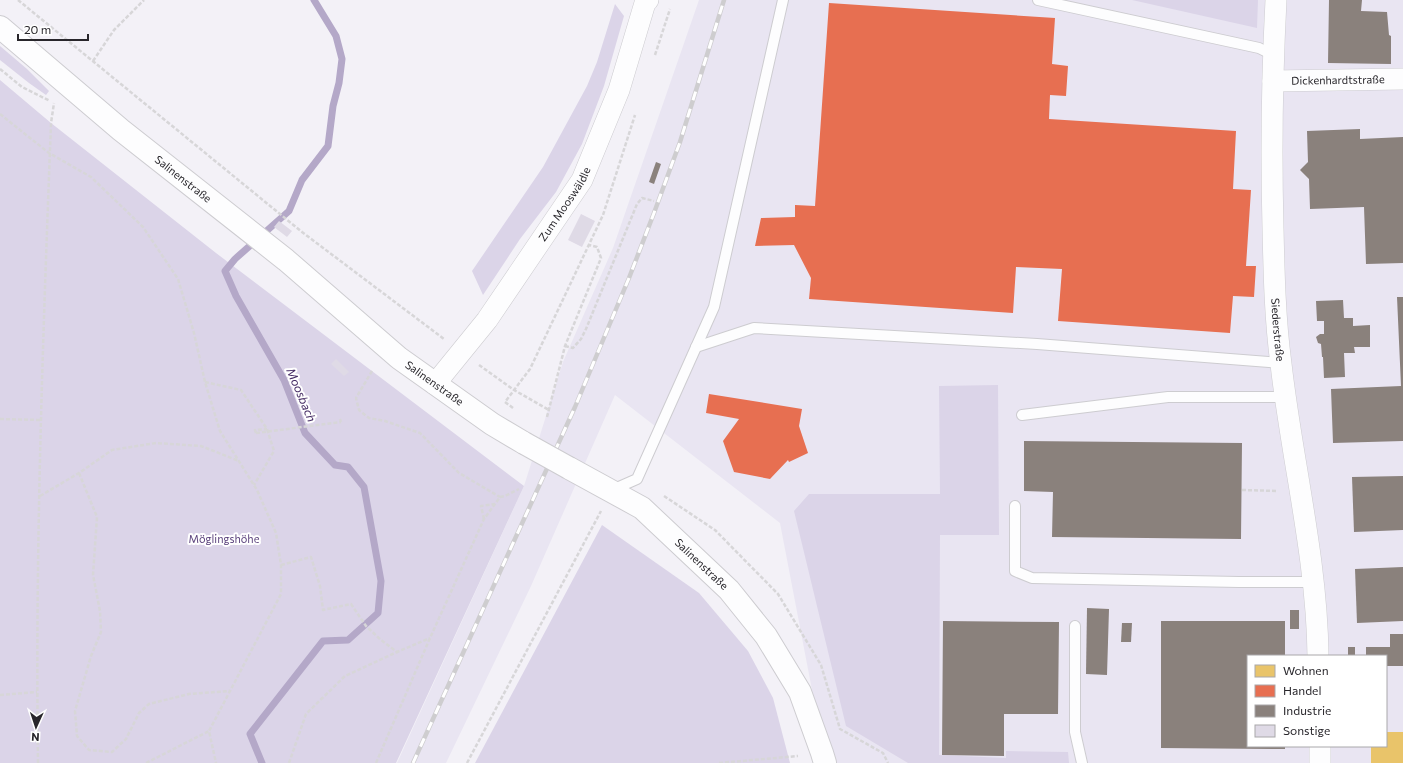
<svg xmlns="http://www.w3.org/2000/svg" width="1403" height="763" font-family="Commissioner,sans-serif">
<rect width="100%" height="100%" fill="#f3f1f7"/>
<path fill="#e9e5f2" fill-rule="evenodd" d="M 699,0 L 1403,0 L 1403,763 L 826,763 L 780,523 L 615,395 L 531,586 L 446,763 L 397,763 L 524,486 L 563,362 L 613,248 ZM 1248,656 L 1386,656 L 1386,746 L 1248,746 Z"/>
<g fill="#dbd4e8">
<path d="M 1132,0 L 1258,0 L 1257,28 Z"/>
<path d="M 615,4 L 624,16 L 604,86 L 582,144 L 556,192 L 520,239 L 483,295 L 472,271 L 543,167 L 587,86 L 597,62 Z"/>
<path d="M 0,46 L 27,69 L 49,91 L 46,95 L 29,83 L 0,60 Z"/>
<path d="M 0,80 L 51,123 L 216,253 L 524,486 L 396,763 L 0,763 Z"/>
<path d="M 998,385 L 999,535 L 940,535 L 939,755 L 1006,758 L 1006,751 L 1068,752 L 1069,763 L 908,763 L 846,726 L 794,511 L 809,494 L 940,494 L 939,386 Z"/>
<path d="M 602,525 L 699,593 L 748,651 L 773,698 L 790,763 L 475,763 Z"/>
</g>
<path fill="#e9c46a" d="M 1387,732 L 1403,732 L 1403,763 L 1371,763 L 1371,746 L 1386,746 Z"/>
<g fill="#e76f51">
<path d="M 829,3 L 1055,18 L 1052,64 L 1068,66 L 1066,96 L 1050,95 L 1049,119 L 1236,131 L 1233,189 L 1251,190 L 1246,266 L 1256,266 L 1254,297 L 1233,296 L 1230,333 L 1058,321 L 1062,269 L 1016,267 L 1013,313 L 809,299 L 811,278 L 794,245 L 755,246 L 761,218 L 795,217 L 795,205 L 815,206 Z"/>
<path d="M 709,394 L 802,409 L 799,426 L 808,453 L 789,462 L 788,460 L 770,479 L 734,472 L 723,441 L 739,419 L 706,413 Z"/>
</g>
<g fill="#8a817c">
<path d="M 1329,0 L 1362,0 L 1361,11 L 1387,12 L 1389,35 L 1391,36 L 1391,64 L 1328,63 Z"/>
<path d="M 1360,129 L 1360,139 L 1403,137 L 1403,263 L 1366,264 L 1364,207 L 1310,209 L 1309,179 L 1300,170 L 1308,162 L 1307,131 Z"/>
<path d="M 656,162 L 661,164 L 654,184 L 649,182 Z"/>
<path d="M 1397,297 L 1403,297 L 1403,441 L 1333,443 L 1331,389 L 1401,386 Z"/>
<path d="M 1343,300 L 1344,318 L 1353,318 L 1353,326 L 1370,325 L 1370,347 L 1354,347 L 1355,353 L 1344,353 L 1345,377 L 1324,378 L 1323,357 L 1322,357 L 1321,344 L 1318,343 L 1316,337 L 1320,334 L 1324,334 L 1324,321 L 1317,321 L 1316,301 Z"/>
<path d="M 1024,441 L 1242,443 L 1241,539 L 1052,537 L 1053,492 L 1024,491 Z"/>
<path d="M 1403,476 L 1403,530 L 1354,532 L 1352,477 Z"/>
<path d="M 1403,567 L 1403,621 L 1357,623 L 1355,569 Z"/>
<path d="M 1087,608 L 1109,609 L 1107,675 L 1086,674 Z"/>
<rect x="1290" y="610" width="9" height="19"/>
<path d="M 943,621 L 1059,622 L 1058,714 L 1004,714 L 1004,756 L 942,755 Z"/>
<path d="M 1161,621 L 1285,621 L 1285,656 L 1248,656 L 1248,746 L 1285,746 L 1285,749 L 1161,748 Z"/>
<path d="M 1122,623 L 1132,623 L 1131,642 L 1121,642 Z"/>
<path d="M 1390,634 L 1403,634 L 1403,666 L 1386,666 L 1386,656 L 1366,656 L 1366,647 L 1390,647 Z"/>
<rect x="1348" y="647" width="7" height="9"/>
</g>
<g fill="none" stroke-linecap="round" stroke-linejoin="round">
<path stroke="#b4a8c8" stroke-width="7" d="M 262,763 L 250,734 L 323,641 L 348,640 L 378,613 L 381,581 L 364,487 L 348,467 L 335,465 L 305,433 L 284,380 L 236,296 L 225,271 L 235,259 L 289,211 L 302,180 L 328,146 L 333,106 L 339,83 L 342,59 L 336,36 L 314,0"/>
</g>
<g fill="#dfdae6">
<path d="M 581,214 L 595,221 L 582,247 L 568,240 Z"/>
<path d="M 279,221 L 292,231 L 287,237 L 274,227 Z"/>
<path d="M 336,359 L 349,372 L 344,376 L 331,364 Z"/>
</g>
<g fill="none" stroke-linecap="round" stroke-linejoin="round">
<defs>
<g id="lane">
<path d="M 1038,0 L 1259,48 L 1273,55"/>
<path d="M 696,347 L 754,328 L 1037,344 L 1281,363"/>
<path d="M 1022,415 L 1168,397 L 1285,397"/>
<path d="M 612,490 L 637,479 L 714,307 L 783,0"/>
<path d="M 1015,506 L 1015,571 L 1032,578 L 1239,582 L 1313,582"/>
<path d="M 1075,626 L 1075,732 L 1082,763"/>
</g>
<g id="street">
<path id="s1" d="M 1276,0 C 1272,76 1271,152 1273,228 C 1274,274 1275,319 1281,364 C 1292,461 1317,558 1318,656"/>
<path id="s2" d="M 1273,81 L 1403,79"/>
<path id="s3" d="M 435,384 L 487,320 L 582,180 L 619,90 L 645,3 L 648,0"/>
<path d="M 1320,746 L 1320,763"/>
</g>
<g id="secondary">
<path id="s4" d="M 0,27 L 121,130 L 286,260 L 399,358 L 492,424 L 524,443"/>
<path id="s5" d="M 569,468 L 642,508 L 729,590 L 766,636 L 800,692 L 822,753 L 825,763"/>
</g>
</defs>
<use href="#lane" stroke="#cdccd0" stroke-width="12"/>
<use href="#street" stroke="#cdccd0" stroke-width="22"/>
<use href="#secondary" stroke="#cdccd0" stroke-width="24"/>
<g stroke="#d7d6d8" stroke-width="2.5" stroke-dasharray="4 2" stroke-linecap="butt">
<path d="M 18,0 L 302,232 L 444,339"/>
<path d="M 655,55 L 670,9"/>
<path d="M 93,61 L 114,30 L 144,0"/>
<path d="M 0,69 L 22,87 L 50,101"/>
<path d="M 0,114 L 49,153 L 91,177 L 143,227 L 178,279 L 194,333 L 205,382 L 220,431 L 257,490 L 276,533 L 281,565 L 281,594 L 209,731 L 216,763"/>
<path d="M 565,346 L 573,348 L 581,339 L 586,329 L 637,204 L 642,198 L 654,201"/>
<path d="M 479,365 L 514,390 L 549,410"/>
<path d="M 372,371 L 356,398 L 359,410 L 369,418 L 385,421 L 420,433 L 459,473 L 500,497"/>
<path d="M 205,382 L 241,390 L 267,429 L 274,451 L 254,485"/>
<path d="M 513,408 L 505,402 L 530,369 L 603,215 L 635,115"/>
<path d="M 547,417 L 565,346 L 601,258 L 597,247 L 589,245"/>
<path d="M 0,419 L 41,420"/>
<path d="M 340,419 L 341,422"/>
<path d="M 256,433 L 255,430 L 267,429"/>
<path d="M 79,473 L 97,517 L 93,575 L 100,611 L 101,632 L 91,656 L 75,711 L 77,736 L 89,750 L 112,752 L 126,739 L 139,713 L 149,704 L 189,694 L 230,691"/>
<path d="M 1242,490 L 1278,491"/>
<path d="M 40,496 L 79,473 L 112,450 L 156,443 L 201,446 L 239,461"/>
<path d="M 664,496 L 715,530 L 778,594 L 821,665 L 840,729 L 883,753 L 888,763"/>
<path d="M 484,519 L 481,506 L 495,504"/>
<path d="M 281,565 L 311,557 L 320,586 L 323,610 L 351,604 L 366,626 L 381,640 L 397,652 L 430,638"/>
<path d="M 0,695 L 37,692"/>
<path d="M 38,763 C 35,550 43,336 51,123 L 54,103"/>
<path d="M 146,763 L 209,731"/>
<path d="M 289,763 L 306,714 L 345,676 L 397,652"/>
<path d="M 376,763 L 430,638 L 484,519 L 500,497 L 505,496 L 519,489"/>
<path d="M 467,763 L 601,511"/>
<path d="M 719,763 L 798,756"/>
</g>
<use href="#lane" stroke="#fdfdfe" stroke-width="10"/>
<use href="#street" stroke="#fdfdfe" stroke-width="21"/>
<use href="#secondary" stroke="#fdfdfe" stroke-width="22"/>
<defs>
<path id="rail" d="M 413,763 L 575,407 L 629,278 L 654,213 L 680,142 L 724,0"/>
</defs>
<use href="#rail" stroke="#cecdcf" stroke-width="4.5"/>
<use href="#rail" stroke="#fff" stroke-width="3" stroke-dasharray="9" stroke-linecap="butt"/>
<defs>
<path id="secondary-bridge" d="M 524,443 L 569,468"/>
</defs>
<use href="#secondary-bridge" stroke="#cdccd0" stroke-width="24" stroke-linecap="butt"/>
<path stroke="#d7d6d8" stroke-width="2.5" stroke-dasharray="4 2" stroke-linecap="butt" d="M 256,433 L 341,422"/>
<use href="#secondary-bridge" stroke="#fdfdfe" stroke-width="22"/>
</g>
<g text-anchor="middle" stroke-width="4" stroke-linejoin="round" paint-order="stroke">
<g font-size="11" fill="#28262b" stroke="#fff">
<text dy="4" stroke="none"><textPath href="#s2" startOffset="65">Dickenhardtstraße</textPath></text>
<text dy="4" stroke="none"><textPath href="#s4" startOffset="238">Salinenstraße</textPath></text>
<text dy="4" stroke="none"><textPath href="#s3" startOffset="222">Zum Mooswäldle</textPath></text>
<text dy="4" stroke="none"><textPath href="#s1" startOffset="330">Siederstraße</textPath></text>
<text dy="4" stroke="none"><textPath href="#s4" startOffset="562">Salinenstraße</textPath></text>
<text dy="4" stroke="none"><textPath href="#s5" startOffset="165">Salinenstraße</textPath></text>
</g>
<g font-size="11" fill="#5b427c" stroke="#fff">
<text x="224" y="543">Möglingshöhe</text>
</g>
<g font-size="12" font-style="italic" fill="#452c64" stroke="#fff">
<text transform="translate(301 395) rotate(67)" y="4">Moosbach</text>
</g>
</g>
<rect x="1247" y="655" width="140" height="92" fill="#ffffff" stroke="#a9a8aa"/>
<rect x="1255" y="665" width="20" height="12" fill="#e9c46a" stroke="#a9a8aa"/>
<text x="1283" y="675" font-size="12" fill="#28262b">Wohnen</text>
<rect x="1255" y="685" width="20" height="12" fill="#e76f51" stroke="#a9a8aa"/>
<text x="1283" y="695" font-size="12" fill="#28262b">Handel</text>
<rect x="1255" y="705" width="20" height="12" fill="#8a817c" stroke="#a9a8aa"/>
<text x="1283" y="715" font-size="12" fill="#28262b">Industrie</text>
<rect x="1255" y="725" width="20" height="12" fill="#dfdae6" stroke="#a9a8aa"/>
<text x="1283" y="735" font-size="12" fill="#28262b">Sonstige</text>
<g transform="translate(36 727) rotate(183)" stroke="#ffffff" stroke-width="3" paint-order="stroke">
<path d="M0-3L7 15L0 10L-7 15Z" fill="#28262b"/>
<text y="-6" font-size="11" font-weight="bold" text-anchor="middle" fill="#28262b">N</text>
</g>
<path d="M18 34v6h70v-6" fill="none" stroke="#28262b" stroke-width="2"/>
<text x="24" y="34" font-size="12" fill="#28262b" stroke="#ffffff" stroke-width="3" paint-order="stroke">20 m</text>
</svg>
